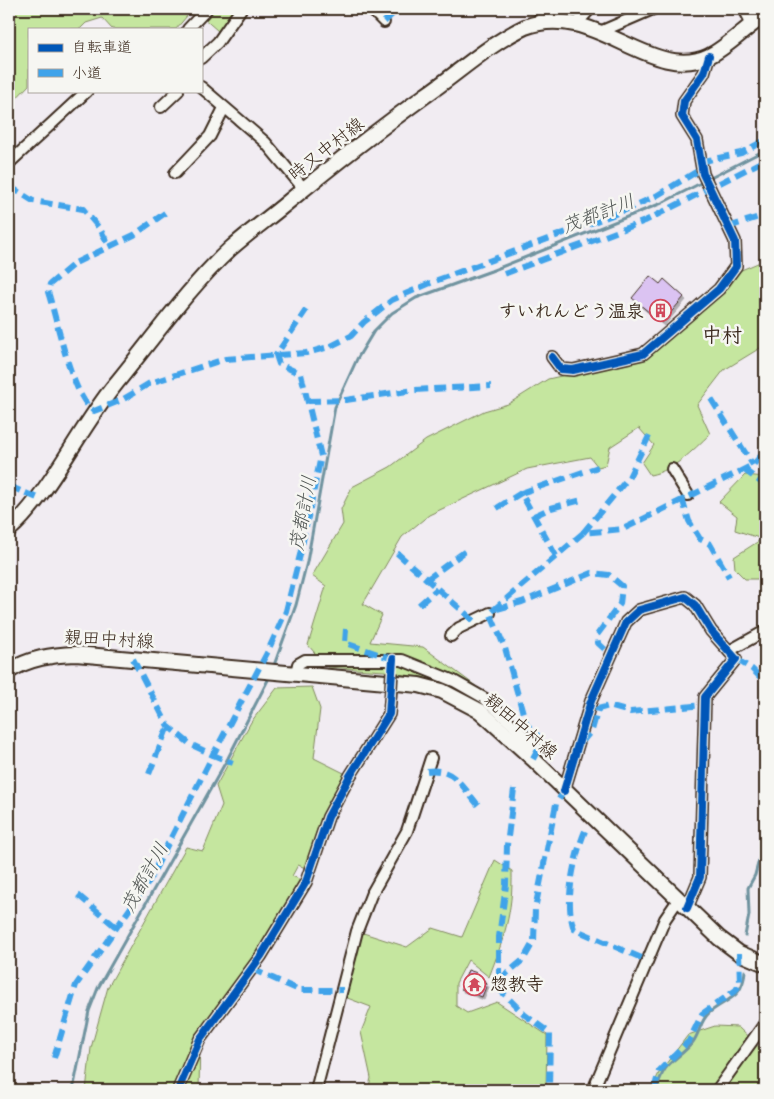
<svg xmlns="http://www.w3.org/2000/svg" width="774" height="1099" font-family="Pangolin,'Klee One',sans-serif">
<defs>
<filter id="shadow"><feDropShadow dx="2" dy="3" stdDeviation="0" flood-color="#0004"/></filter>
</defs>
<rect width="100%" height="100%" fill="#f1ecf2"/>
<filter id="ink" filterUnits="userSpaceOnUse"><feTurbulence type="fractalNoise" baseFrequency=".02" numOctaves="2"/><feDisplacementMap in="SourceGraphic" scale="10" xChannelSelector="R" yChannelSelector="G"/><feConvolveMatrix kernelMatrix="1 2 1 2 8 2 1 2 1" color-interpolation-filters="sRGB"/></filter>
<g filter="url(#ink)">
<g fill="#c5e69f" stroke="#80885e">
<path d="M 9,9 L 193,9 L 176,29 L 112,29 L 102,18 L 86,23 L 80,29 L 29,29 L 29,85 L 9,106 Z"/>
<path d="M 193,9 L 236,9 L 218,31 Z"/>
<path d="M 765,260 L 765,345 L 724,370 L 697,405 L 710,434 C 692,451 675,470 650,475 L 642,463 L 654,445 L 639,428 L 610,447 L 606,465 L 598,467 L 590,457 L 527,469 L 429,515 L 402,537 L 363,604 L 382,615 L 370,642 L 423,647 L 477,687 L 460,690 L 432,681 L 384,671 L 327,667 L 308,645 L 326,586 L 312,576 L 343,524 L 341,509 L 352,487 L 390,467 L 426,440 L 484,411 L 508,404 L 548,379 L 644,357 L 717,297 L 739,271 Z"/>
<path d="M 745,475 L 765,477 L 765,579 L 745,579 L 735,569 L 734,557 L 762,539 L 735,530 L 737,516 L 719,502 Z"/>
<path d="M 312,687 L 320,709 L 314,758 L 350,776 L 311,870 L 298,865 L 292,876 L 306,882 L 200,1039 L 199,1090 L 86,1090 L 91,1048 L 108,987 L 186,847 L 203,851 L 222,805 L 216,786 L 251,722 L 277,688 Z"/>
<path d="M 495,860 L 512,871 C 513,913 504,938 489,977 L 468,960 L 456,983 L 456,1006 L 467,1013 L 497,1002 L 547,1035 L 546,1090 L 368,1090 L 371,1078 L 361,1032 L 371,1007 L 342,996 L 357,931 L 407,947 L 433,928 L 462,937 Z"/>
<path d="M 715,1026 L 738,1027 L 764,1052 L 765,1090 L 651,1090 L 659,1073 L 688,1035 Z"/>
</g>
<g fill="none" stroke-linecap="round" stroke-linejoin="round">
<g stroke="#70939f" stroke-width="3">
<path d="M 273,668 L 296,605 L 307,562 L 335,407 L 357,359 L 374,331 L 392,313 L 416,298 L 491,271 L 662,203 L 765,150"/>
<path d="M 745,936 L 749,915 L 748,888 L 755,875 L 765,837"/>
<path d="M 73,1090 L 89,1011 L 98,988 L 228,758 L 270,676"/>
<path d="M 657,1090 C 663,1060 677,1062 693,1042 C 700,1033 700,1020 710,1012 C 728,998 743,998 745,971"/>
</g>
</g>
<g fill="#dbc3f2" stroke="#3b2a1e" filter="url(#shadow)">
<path d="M 650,276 L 660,284 L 664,279 L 684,297 L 662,323 L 632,298 Z"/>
<path d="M 468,970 L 477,973 L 475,979 L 477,977 L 485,981 L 484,983 L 487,984 L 482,997 L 461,989 Z"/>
</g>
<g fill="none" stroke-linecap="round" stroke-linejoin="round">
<defs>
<g id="street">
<path d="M 371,9 L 384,22"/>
<path d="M 539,9 L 545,21"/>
<path d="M 744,9 L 752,24"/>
<path d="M 578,22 L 590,9"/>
<path d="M 188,29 L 207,9"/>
<path d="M 602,31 L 653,9"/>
<path d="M 201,58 L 218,42 L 241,9"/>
<path d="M 201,87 L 265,142 L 304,189"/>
<path d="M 161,107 L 178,91"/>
<path d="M 9,163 L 87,91"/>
<path d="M 175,173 L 210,136 L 224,108"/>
<path d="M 552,357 L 561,369 L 573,370 L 643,354 L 719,289 L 736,266 L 735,241 L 703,174 L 697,140 L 682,116 L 684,101 L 704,73 L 709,56"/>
<path d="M 672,469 L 688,495"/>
<path d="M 451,636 L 459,628 L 490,613"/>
<path d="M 729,651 L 765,631"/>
<path d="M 296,673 L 298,664 L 305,660 L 402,660 L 454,681 L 484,698 L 538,749"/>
<path d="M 564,791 L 591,701 L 626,622 L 639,610 L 685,597 L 695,605 L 711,631 L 736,659 L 705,697 L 700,877 L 687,908"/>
<path d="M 178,1090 L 200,1039 L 261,956 L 306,882 L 328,817 L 350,776 L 389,714 L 391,689"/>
<path d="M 316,1090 L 357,931 L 371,895 L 407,831 L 431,758"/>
<path d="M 593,1090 L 665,919 L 678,900"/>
<path d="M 717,1090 L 765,1023"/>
</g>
<g id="secondary">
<path d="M 9,530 C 49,495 79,429 114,386 C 152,340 187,289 230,249 C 249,232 269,218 288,202 C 333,165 379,129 426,95 C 458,73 489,44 525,27 C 594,0 651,84 709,56 C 725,49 749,25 765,15"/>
<path d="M 9,671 C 30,658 51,655 76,654 L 419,685 L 442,691 L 480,711 L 533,759 L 719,938 L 739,953 L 765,964"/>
</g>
</defs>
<use href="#street" stroke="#3b2a1e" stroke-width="14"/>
<use href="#secondary" stroke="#3b2a1e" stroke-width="18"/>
<use href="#street" stroke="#f6f6f2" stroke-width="10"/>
<use href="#secondary" stroke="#f6f6f2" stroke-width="14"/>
<defs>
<path id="street-bridge" d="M 391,689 L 392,672"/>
</defs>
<use href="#street-bridge" stroke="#3b2a1e" stroke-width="14" stroke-linecap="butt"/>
<use href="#street-bridge" stroke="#f6f6f2" stroke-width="10"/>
<g stroke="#3fa3ea" stroke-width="6" stroke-dasharray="12 6" stroke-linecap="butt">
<path d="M 384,22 L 398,9"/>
<path d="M 700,162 L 741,153 L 765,140"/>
<path d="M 9,186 L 33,201 L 83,209 L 100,229 L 110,247"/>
<path d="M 165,213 L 134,235 L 75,263 L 50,284 L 48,292 C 57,319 72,398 94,411 L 122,400 L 150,383 L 225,359 L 306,353 L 329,347 L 351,336 L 364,322 L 392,300 L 435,281 L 623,211 L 656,196 L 701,169"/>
<path d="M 728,227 L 765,215"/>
<path d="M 504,274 L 645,221 L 765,160"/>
<path d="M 711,399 L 753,465"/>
<path d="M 308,401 L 346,400 L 414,390 L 491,386"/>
<path d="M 743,469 L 765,485"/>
<path d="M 9,486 L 37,498"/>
<path d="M 682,498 L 689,521 L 700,539 L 710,544 L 729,577"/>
<path d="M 497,508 L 521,493"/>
<path d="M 534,516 L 551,508 L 582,500"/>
<path d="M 583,533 L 629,477 L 649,436"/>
<path d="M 397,553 L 474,621"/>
<path d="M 556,556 L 521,493 L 598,467"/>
<path d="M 426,580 L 467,550"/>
<path d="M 419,605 L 437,589"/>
<path d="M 497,609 L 522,602 L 592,573 L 609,575 L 622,586 L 620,604 L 597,635 L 598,643 L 611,655"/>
<path d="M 346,629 L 345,643 L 393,659"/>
<path d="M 133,659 L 168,726 L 190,744 L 213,755 L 267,653 L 286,611 L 300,555 L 321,456 L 301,374 L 279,364 L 276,355 L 306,310"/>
<path d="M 736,659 L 752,669 L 765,682"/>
<path d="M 581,743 L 592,730 L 598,709 L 609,706 L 630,712 L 704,705"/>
<path d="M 533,759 L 540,746 L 538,736 L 526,724 L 505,648 L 490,613 L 583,533 L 623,529 L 753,465 L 765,451"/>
<path d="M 427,771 C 453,767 463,787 478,805"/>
<path d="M 149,774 L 168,726"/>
<path d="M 514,789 L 507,845 L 506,885 L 499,937 L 499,989 L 525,1015 L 550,1033 L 549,1090"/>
<path d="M 585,831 C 574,857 564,902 574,929 L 646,960"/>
<path d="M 78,895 L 116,927"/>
<path d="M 252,969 L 299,990 L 343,990"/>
<path d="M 499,980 L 523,960 L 534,941 L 535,909 L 556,804 L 564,791"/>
<path d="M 54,1058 L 76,985 L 148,883 L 213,755 L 233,763"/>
<path d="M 654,1090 L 659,1071 L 689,1041 L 702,1014 L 736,990 L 740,983 L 739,953"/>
</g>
<defs>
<g id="cycleway">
<path d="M 552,357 L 561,369 L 573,370 L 643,354 L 719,289 L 736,266 L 735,241 L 703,174 L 697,140 L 682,116 L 684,101 L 704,73 L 709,56"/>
<path d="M 564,791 L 591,701 L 626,622 L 639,610 L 685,597 L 695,605 L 711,631 L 736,659 L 705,697 L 700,877 L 687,908"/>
<path d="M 178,1090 L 200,1039 L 261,956 L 306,882 L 328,817 L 350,776 L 389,714 L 393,659"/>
</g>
</defs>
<use href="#cycleway" stroke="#f6f6f2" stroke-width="11"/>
<use href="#cycleway" stroke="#0057b8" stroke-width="8"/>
</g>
</g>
<defs>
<symbol id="building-ring" viewBox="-11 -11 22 22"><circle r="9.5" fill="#f6f6f2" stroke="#d1495b" stroke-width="1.5"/><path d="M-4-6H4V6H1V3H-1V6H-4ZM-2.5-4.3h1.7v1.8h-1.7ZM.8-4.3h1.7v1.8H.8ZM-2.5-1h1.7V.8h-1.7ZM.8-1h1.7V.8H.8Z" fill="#d1495b"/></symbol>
<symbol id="temple-ring" viewBox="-11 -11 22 22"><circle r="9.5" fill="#f6f6f2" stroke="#d1495b" stroke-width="1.5"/><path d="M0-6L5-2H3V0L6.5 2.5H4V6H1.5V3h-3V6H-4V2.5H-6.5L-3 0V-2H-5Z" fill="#d1495b"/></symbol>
</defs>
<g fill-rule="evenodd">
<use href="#building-ring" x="648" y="298" width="25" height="25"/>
<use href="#temple-ring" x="462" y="972" width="25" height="25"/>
</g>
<g text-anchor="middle" stroke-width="5" stroke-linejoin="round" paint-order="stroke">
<g font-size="18" fill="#3b2a1e" stroke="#f6f6f2">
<text transform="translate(326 149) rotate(-38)" y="6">時又中村線</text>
<text transform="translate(109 639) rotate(3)" y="6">親田中村線</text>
<text transform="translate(521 726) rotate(41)" y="6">親田中村線</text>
</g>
<g font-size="18" font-weight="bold" fill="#3b2a1e" stroke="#f6f6f2" text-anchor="end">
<text x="644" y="317">すいれんどう温泉</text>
<text x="490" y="990" text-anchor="start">惣教寺</text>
</g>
<g font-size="19" font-style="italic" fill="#515654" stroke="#f6f6f2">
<text transform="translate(598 213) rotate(-21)" y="7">茂都計川</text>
<text transform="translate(302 513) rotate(-80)" y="7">茂都計川</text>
<text transform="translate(144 877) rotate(-61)" y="7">茂都計川</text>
</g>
<g font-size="20" font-weight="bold" fill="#3b2a1e" stroke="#f6f6f2">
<text x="722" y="342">中村</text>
</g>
</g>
<rect width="774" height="1099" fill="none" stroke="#f6f6f2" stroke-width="30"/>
<rect x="15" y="15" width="744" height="1069" fill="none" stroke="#3b2a1e" stroke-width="2" filter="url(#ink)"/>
<rect x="28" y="28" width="175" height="65" fill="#f6f6f2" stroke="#aba49d"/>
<rect x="38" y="44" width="25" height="8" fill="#0057b8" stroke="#aba49d"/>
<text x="72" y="52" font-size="15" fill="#3b2a1e">自転車道</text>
<rect x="38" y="69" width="25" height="8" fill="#3fa3ea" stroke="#aba49d"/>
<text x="72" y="78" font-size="15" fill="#3b2a1e">小道</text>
</svg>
